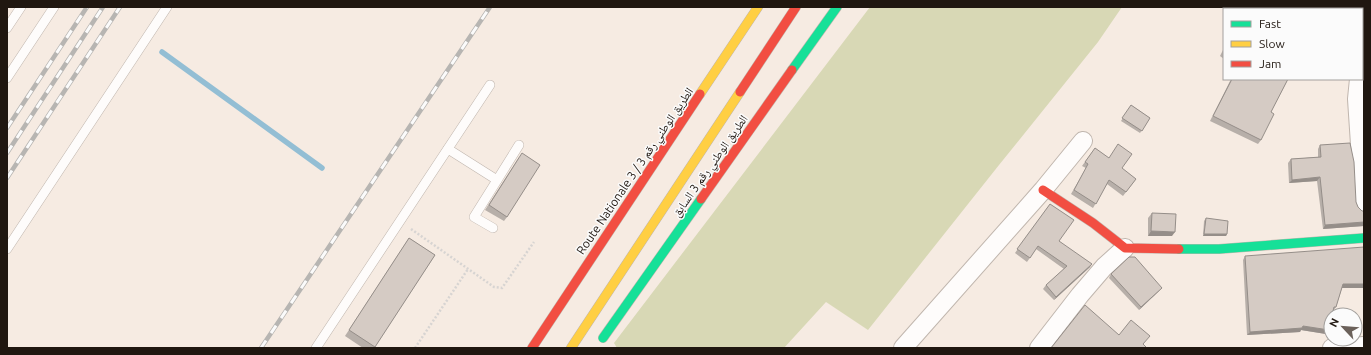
<svg xmlns="http://www.w3.org/2000/svg" width="1371" height="355" font-family="Ubuntu,'Noto Naskh Arabic',sans-serif">
<rect width="100%" height="100%" fill="#f6ebe2"/>
<path fill="#d8d8b5" d="M 870,7 L 1122,7 L 1098,42 L 999,165 L 868,330 L 826,302 L 784,348 L 617,348 L 614,343 Z"/>
<g fill="none" stroke-linecap="round" stroke-linejoin="round">
<path stroke="#93bed4" stroke-width="5.5" d="M 162,52 L 322,168"/>
<defs>
<g id="lane">
<path d="M 7,28 L 21,7"/>
<path d="M 7,78 L 54,7"/>
<path d="M 448,149 L 497,180"/>
<path d="M 493,228 L 474,217 L 519,145"/>
<path d="M 7,249 L 167,7"/>
<path d="M 316,348 L 490,85"/>
</g>
<g id="street">
<path d="M 1362,61 L 1364,46"/>
<path d="M 1359,79 L 1357,99 L 1364,205"/>
<path d="M 903,348 L 1043,190 L 1083,141"/>
<path d="M 1039,348 L 1080,295 L 1104,267 L 1125,248"/>
<path d="M 1332,348 L 1364,346"/>
</g>
<g id="fast">
<path d="M 792,70 L 837,7"/>
<path d="M 1179,249 L 1219,249 L 1364,238"/>
<path d="M 603,338 L 701,199"/>
</g>
<g id="slow">
<path d="M 700,94 L 758,7"/>
<path d="M 571,348 L 740,92"/>
</g>
<g id="jam">
<path d="M 740,92 L 796,7"/>
<path d="M 1043,190 L 1093,223 L 1125,248 L 1179,249"/>
<path d="M 701,199 L 792,70"/>
<path d="M 532,348 L 700,94"/>
</g>
</defs>
<use href="#lane" stroke="#c0b6ae" stroke-width="10"/>
<use href="#street" stroke="#c0b6ae" stroke-width="20"/>
<use href="#fast" stroke="#c0b6ae" stroke-width="10"/>
<use href="#slow" stroke="#c0b6ae" stroke-width="10"/>
<use href="#jam" stroke="#c0b6ae" stroke-width="10"/>
<g stroke="#d7d4d2" stroke-width="2.5" stroke-dasharray="2 2" stroke-linecap="butt">
<path d="M 411,229 L 494,287 L 502,288 L 534,242"/>
<path d="M 415,348 L 468,269"/>
</g>
<use href="#lane" stroke="#fefcfb" stroke-width="9"/>
<use href="#street" stroke="#fefcfb" stroke-width="18"/>
<use href="#fast" stroke="#16e098" stroke-width="9"/>
<use href="#slow" stroke="#ffcf43" stroke-width="9"/>
<use href="#jam" stroke="#f24e42" stroke-width="9"/>
<defs>
<g id="rail">
<path d="M 7,128 L 87,7"/>
<path d="M 7,153 L 103,7"/>
<path d="M 7,178 L 120,7"/>
<path d="M 261,348 L 490,7"/>
</g>
</defs>
<use href="#rail" stroke="#b7b5b2" stroke-width="4.5"/>
<use href="#rail" stroke="#fbfbfb" stroke-width="3" stroke-dasharray="9" stroke-linecap="butt"/>
</g>
<g fill="#b7afa9">
<path d="M 1224,48 L 1224,59 L 1220,56 Z"/>
<path d="M 1231,79 L 1288,79 L 1271,112 L 1261,140 L 1258,144 L 1210,121 Z"/>
<path d="M 1131,105 L 1150,118 L 1140,133 L 1121,121 Z"/>
<path d="M 1320,145 L 1356,202 L 1358,207 L 1362,211 L 1364,211 L 1364,226 L 1323,229 L 1317,181 L 1289,183 L 1288,163 L 1291,159 L 1318,157 L 1318,149 Z"/>
<path d="M 1095,148 L 1136,179 L 1123,196 L 1107,184 L 1093,208 L 1071,194 L 1086,168 L 1082,166 Z"/>
<path d="M 519,157 L 507,217 L 504,221 L 485,210 Z"/>
<path d="M 1050,204 L 1059,241 L 1090,267 L 1054,300 L 1043,289 L 1046,285 L 1064,269 L 1036,249 L 1027,262 L 1015,253 Z"/>
<path d="M 1152,213 L 1172,236 L 1148,236 L 1148,218 Z"/>
<path d="M 1206,218 L 1227,234 L 1226,236 L 1203,236 L 1204,221 Z"/>
<path d="M 409,238 L 435,255 L 374,348 L 363,348 L 345,336 Z"/>
<path d="M 1245,256 L 1364,288 L 1342,288 L 1336,307 L 1333,311 L 1326,334 L 1301,330 L 1300,332 L 1247,335 L 1243,260 Z"/>
<path d="M 1111,274 L 1159,291 L 1139,310 L 1109,278 Z"/>
</g>
<g fill="#958e89">
<path d="M 1320,177 L 1317,181 L 1289,183 L 1292,180 Z"/>
<path d="M 1364,222 L 1364,226 L 1323,229 L 1325,225 Z"/>
<path d="M 1151,231 L 1175,232 L 1172,236 L 1148,236 Z"/>
<path d="M 1204,234 L 1227,234 L 1226,236 L 1203,236 Z"/>
<path d="M 1092,264 L 1090,267 L 1054,300 L 1056,297 Z"/>
<path d="M 1343,284 L 1364,284 L 1364,288 L 1340,288 Z"/>
<path d="M 1162,288 L 1159,291 L 1139,310 L 1141,307 Z"/>
<path d="M 1303,326 L 1329,330 L 1326,334 L 1301,330 L 1300,332 L 1247,335 L 1250,332 Z"/>
</g>
<g fill="#d5cbc4" stroke="#958e89">
<path d="M 1295,7 L 1317,7 L 1321,9 L 1294,9 Z"/>
<path d="M 1232,79 L 1288,79 L 1271,112 L 1274,114 L 1261,140 L 1213,116 Z"/>
<path d="M 1131,105 L 1150,118 L 1142,131 L 1122,118 Z"/>
<path d="M 1350,143 L 1354,162 L 1356,202 L 1358,207 L 1362,211 L 1364,211 L 1364,222 L 1325,225 L 1320,177 L 1292,180 L 1291,159 L 1321,157 L 1320,145 Z"/>
<path d="M 1118,144 L 1132,154 L 1122,168 L 1136,179 L 1126,192 L 1109,180 L 1096,204 L 1074,190 L 1088,164 L 1085,162 L 1095,148 L 1109,158 Z"/>
<path d="M 522,153 L 540,165 L 507,217 L 489,205 Z"/>
<path d="M 1050,204 L 1074,220 L 1059,241 L 1092,264 L 1056,297 L 1046,285 L 1067,266 L 1038,246 L 1030,258 L 1017,249 Z"/>
<path d="M 1152,213 L 1176,214 L 1175,232 L 1151,231 Z"/>
<path d="M 1206,218 L 1228,221 L 1227,234 L 1204,234 Z"/>
<path d="M 409,238 L 435,255 L 375,347 L 349,330 Z"/>
<path d="M 1364,247 L 1364,284 L 1343,284 L 1336,307 L 1334,307 L 1332,315 L 1331,315 L 1331,321 L 1329,330 L 1303,326 L 1302,328 L 1250,332 L 1245,256 Z"/>
<path d="M 1129,257 L 1135,257 L 1162,288 L 1141,307 L 1111,274 Z"/>
<path d="M 1085,305 L 1119,335 L 1131,320 L 1150,336 L 1143,344 L 1147,348 L 1051,348 Z"/>
</g>
<g text-anchor="middle" stroke-width="3" stroke-linejoin="round" paint-order="stroke">
<g font-size="12" fill="#201710" stroke="#fbfbfb">
<text transform="translate(710 166) rotate(-55)" y="4">الطريق الوطني رقم 3 السابق</text>
<text transform="translate(635 171) rotate(-56)" y="4">Route Nationale 3 / الطريق الوطني رقم 3</text>
</g>
</g>
<rect width="1371" height="355" fill="none" stroke="#201710" stroke-width="16"/>
<rect x="1223" y="8" width="140" height="72" fill="#fbfbfb" stroke="#a3a09d"/>
<rect x="1231" y="21" width="20" height="6" fill="#16e098" stroke="#a3a09d"/>
<text x="1259" y="28" font-size="12" fill="#201710">Fast</text>
<rect x="1231" y="41" width="20" height="6" fill="#ffcf43" stroke="#a3a09d"/>
<text x="1259" y="48" font-size="12" fill="#201710">Slow</text>
<rect x="1231" y="61" width="20" height="6" fill="#f24e42" stroke="#a3a09d"/>
<text x="1259" y="68" font-size="12" fill="#201710">Jam</text>
<g transform="translate(1343 327) rotate(296)"><circle r="19" fill="#fbfbfb" stroke="#a3a09d"/>
<path d="M0-3L7 15L0 10L-7 15Z" fill="#6b615a"/>
<text y="-6" font-size="11" font-weight="bold" text-anchor="middle" fill="#201710">N</text>
</g>
</svg>
